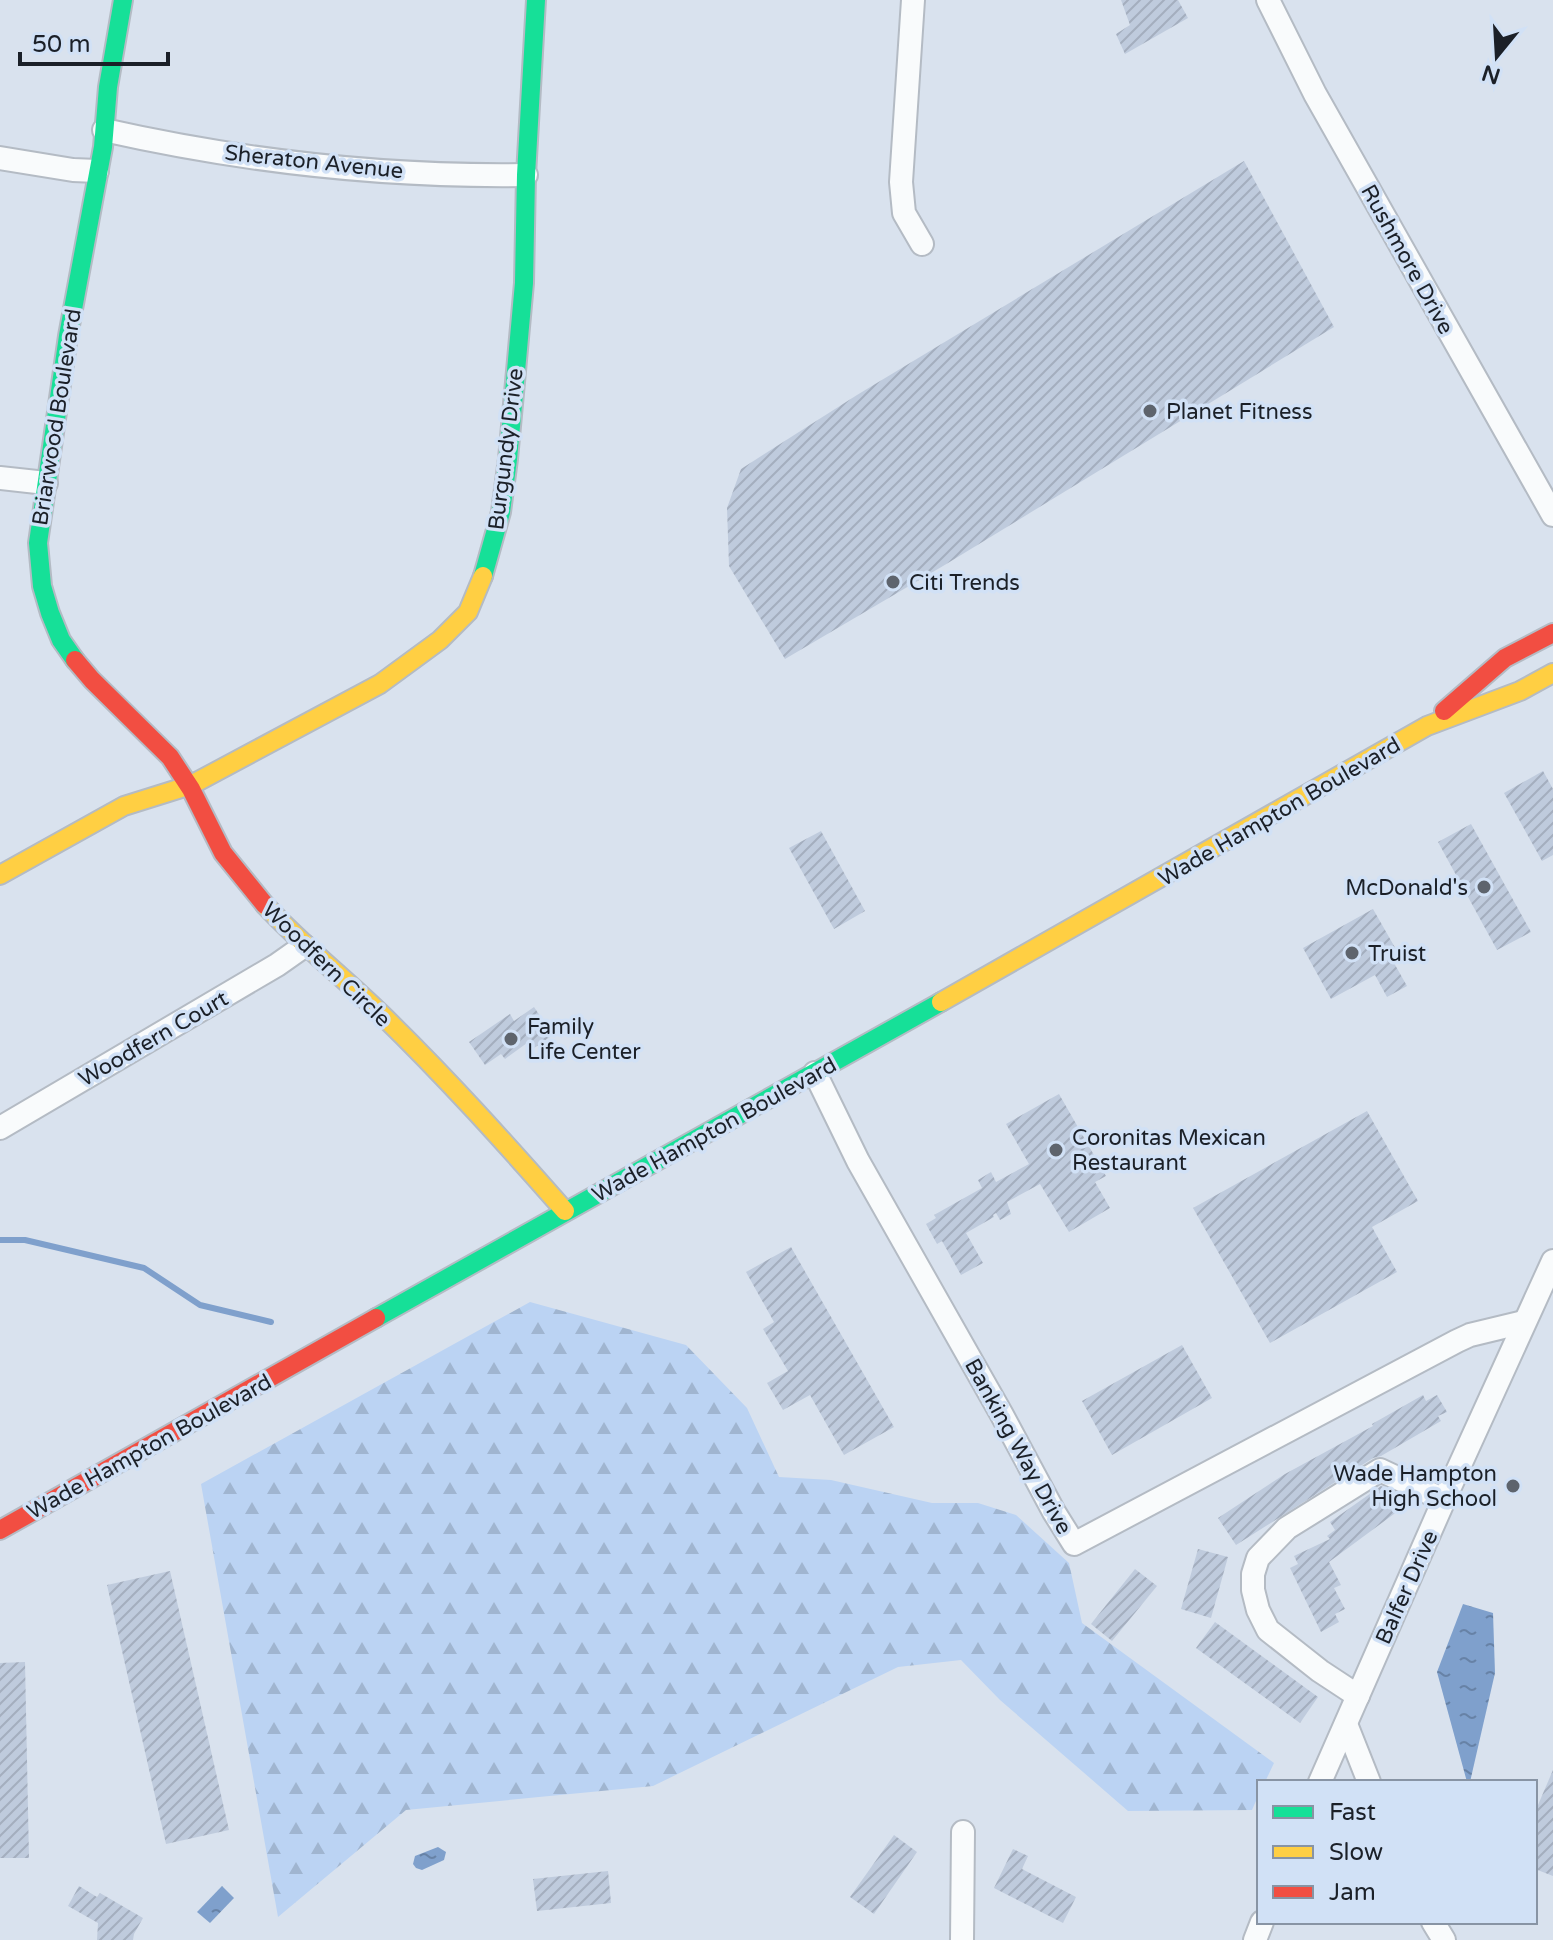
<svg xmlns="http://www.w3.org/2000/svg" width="1553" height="1940" font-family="'Varela Round',sans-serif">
<defs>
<pattern id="forest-firs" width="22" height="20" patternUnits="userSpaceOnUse" patternTransform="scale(2)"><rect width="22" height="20" fill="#bbd3f3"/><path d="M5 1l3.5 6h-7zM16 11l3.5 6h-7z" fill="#a0b5d0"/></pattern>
<pattern id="water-ripples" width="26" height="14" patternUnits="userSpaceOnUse" patternTransform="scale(2)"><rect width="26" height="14" fill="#7fa0cc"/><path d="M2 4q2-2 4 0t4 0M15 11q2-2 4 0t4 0" fill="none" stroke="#6782a6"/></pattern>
<pattern id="building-hatch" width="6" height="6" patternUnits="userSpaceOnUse" patternTransform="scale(2)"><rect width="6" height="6" fill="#bfcbdd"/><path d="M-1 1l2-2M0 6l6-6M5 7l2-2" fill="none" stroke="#a4aebe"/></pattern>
</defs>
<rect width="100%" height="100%" fill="#d9e2ee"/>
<path fill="url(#forest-firs)" d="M 530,1302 L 686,1345 L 747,1408 L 779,1477 L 831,1480 L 932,1503 L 978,1503 L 1016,1515 L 1069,1563 L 1082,1623 L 1274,1763 L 1265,1782 L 1259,1782 L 1259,1794 L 1252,1810 L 1128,1811 L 1000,1700 L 961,1660 L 898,1667 L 653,1786 L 406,1810 L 278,1917 L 201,1484 Z"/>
<g fill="url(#water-ripples)">
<path d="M 1463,1604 L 1493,1613 L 1495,1673 L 1470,1782 L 1467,1782 L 1437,1672 Z"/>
<path d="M 438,1847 L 446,1852 L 444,1860 L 422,1870 L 416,1868 L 413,1864 L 415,1856 Z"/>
<path d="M 222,1886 L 234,1898 L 210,1923 L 197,1912 Z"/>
</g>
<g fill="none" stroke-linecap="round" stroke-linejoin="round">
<path stroke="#7fa0cc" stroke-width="6" d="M 0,1240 L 25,1240 L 144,1268 L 200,1305 L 271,1322"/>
</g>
<g fill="url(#building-hatch)">
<path d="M 1121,0 L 1178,0 L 1188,18 L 1125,54 L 1116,34 L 1130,25 Z"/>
<path d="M 1244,161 L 1334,327 L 943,566 L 785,659 L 729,566 L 727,508 L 741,469 L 857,395 Z"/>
<path d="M 1543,771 L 1553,789 L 1553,855 L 1542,861 L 1504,793 Z"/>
<path d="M 1471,824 L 1531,932 L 1497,950 L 1438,842 Z"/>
<path d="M 821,831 L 865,911 L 834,929 L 789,848 Z"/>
<path d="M 1373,909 L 1401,958 L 1394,963 L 1407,986 L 1387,997 L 1375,975 L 1331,999 L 1303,948 Z"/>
<path d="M 534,1007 L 553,1035 L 531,1050 L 527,1043 L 505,1059 L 501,1054 L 485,1065 L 469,1042 L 510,1014 L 514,1021 Z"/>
<path d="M 1059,1094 L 1106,1176 L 1095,1182 L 1110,1208 L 1069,1232 L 1040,1184 L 1007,1202 L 1011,1214 L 1000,1220 L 996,1213 L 993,1215 L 994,1217 L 966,1233 L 983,1263 L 961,1275 L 942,1241 L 937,1244 L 926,1224 L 936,1218 L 934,1215 L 982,1188 L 978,1180 L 991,1172 L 996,1182 L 1029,1164 L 1006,1124 Z"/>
<path d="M 1367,1111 L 1418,1201 L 1372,1227 L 1397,1272 L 1270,1343 L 1193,1208 Z"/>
<path d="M 791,1247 L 894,1427 L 844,1455 L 810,1395 L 783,1410 L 767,1383 L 788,1371 L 763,1329 L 774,1322 L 746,1272 Z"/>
<path d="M 1182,1345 L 1212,1398 L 1112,1455 L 1082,1401 Z"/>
<path d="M 1423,1395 L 1426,1401 L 1437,1395 L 1447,1412 L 1438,1416 L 1441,1421 L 1381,1456 L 1373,1458 L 1236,1545 L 1218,1518 L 1285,1474 L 1373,1426 L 1372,1424 Z"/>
<path d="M 1381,1486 L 1397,1494 L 1403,1501 L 1395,1507 L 1398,1511 L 1329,1562 L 1341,1585 L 1334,1588 L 1345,1609 L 1335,1614 L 1339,1622 L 1321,1632 L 1290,1568 L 1298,1564 L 1294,1556 L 1330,1539 L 1327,1536 L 1335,1530 L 1330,1522 Z"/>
<path d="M 1198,1549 L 1228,1557 L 1211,1618 L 1181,1609 Z"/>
<path d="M 1135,1569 L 1157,1586 L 1112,1641 L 1091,1624 Z"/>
<path d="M 170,1571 L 229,1830 L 166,1844 L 107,1585 Z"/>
<path d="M 1215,1622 L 1318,1697 L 1300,1723 L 1196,1648 Z"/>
<path d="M 25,1662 L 29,1858 L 0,1858 L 0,1663 Z"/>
<path d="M 1553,1770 L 1553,1876 L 1535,1869 L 1535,1812 Z"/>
<path d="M 894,1835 L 917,1852 L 874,1914 L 850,1897 Z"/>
<path d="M 1013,1849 L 1028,1856 L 1022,1869 L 1076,1897 L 1063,1923 L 994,1888 Z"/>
<path d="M 608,1871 L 611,1903 L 537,1911 L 533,1879 Z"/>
<path d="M 79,1886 L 97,1897 L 100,1893 L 143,1918 L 134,1934 L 133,1940 L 97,1940 L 98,1923 L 68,1906 Z"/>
</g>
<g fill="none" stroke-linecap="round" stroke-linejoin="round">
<defs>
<g id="street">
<path d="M 913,0 L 901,182 L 904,213 L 922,244"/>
<path d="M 1268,0 L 1315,94 L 1553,515"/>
<path d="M 104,130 C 242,161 385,177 526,175"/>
<path d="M 0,158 L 73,170 L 97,171"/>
<path d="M 0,478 L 46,483"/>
<path d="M 815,1073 L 858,1161 L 1002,1415 L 1054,1512 L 1074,1544 L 1457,1341 L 1470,1335 L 1524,1322"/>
<path d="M 0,1128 L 277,965 L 304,946"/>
<path d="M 1358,1696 L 1320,1671 L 1268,1630 L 1258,1610 L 1253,1590 L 1253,1574 L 1258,1558 L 1287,1528 L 1380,1470 L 1444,1500"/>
<path d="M 1346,1724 L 1369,1782"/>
<path d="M 1320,1782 L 1444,1500 L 1553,1261"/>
<path d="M 1433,1922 L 1444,1940"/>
<path d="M 962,1940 L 963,1832"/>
<path d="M 1255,1940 L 1262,1922"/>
</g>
<g id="fast">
<path d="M 483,576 L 501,512 L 508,459 L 524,283 L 526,175 L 536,0"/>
<path d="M 75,660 L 61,640 L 50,613 L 42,586 L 38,543 L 68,336 L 103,147 L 108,87 L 123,0"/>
<path d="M 376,1318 L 941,1002"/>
</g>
<g id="slow">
<path d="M 0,875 L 124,806 L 191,785 L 380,684 L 440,640 L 468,612 L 483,576"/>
<path d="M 265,905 C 302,945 343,977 381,1014 C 446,1077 506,1144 565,1211"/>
<path d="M 941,1002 L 1427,726 L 1520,691 L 1553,673"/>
</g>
<g id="jam">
<path d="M 75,660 L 92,680 L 170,757 L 191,789 L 223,853 L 265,905"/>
<path d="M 1444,711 L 1505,658 L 1553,633"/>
<path d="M 0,1530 L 376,1318"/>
</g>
</defs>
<use href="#street" stroke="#b4bbc4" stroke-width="26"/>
<use href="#fast" stroke="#b4bbc4" stroke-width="22"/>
<use href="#slow" stroke="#b4bbc4" stroke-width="22"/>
<use href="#jam" stroke="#b4bbc4" stroke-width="22"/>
<use href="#street" stroke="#f9fbfc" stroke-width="22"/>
<use href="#fast" stroke="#16e098" stroke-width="18"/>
<use href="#slow" stroke="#ffcf43" stroke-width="18"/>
<use href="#jam" stroke="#f24e42" stroke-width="18"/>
</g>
<g fill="#5e646d" stroke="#d1e1f6" stroke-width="3">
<circle cx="1150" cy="411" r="8"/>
<circle cx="893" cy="582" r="8"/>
<circle cx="1484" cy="887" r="8"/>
<circle cx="1352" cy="953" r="8"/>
<circle cx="511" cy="1039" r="8"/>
<circle cx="1056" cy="1150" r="8"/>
<circle cx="1513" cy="1486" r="8"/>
</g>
<g text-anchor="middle" stroke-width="7" stroke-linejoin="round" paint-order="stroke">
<g font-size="22" fill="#1b2028" stroke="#d1e1f6">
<text transform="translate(314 161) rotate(6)" y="8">Sheraton Avenue</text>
<text transform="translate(1408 259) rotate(61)" y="8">Rushmore Drive</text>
<text transform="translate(56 417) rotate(-81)" y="8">Briarwood Boulevard</text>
<text transform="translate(505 449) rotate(-83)" y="8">Burgundy Drive</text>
<text transform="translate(1279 811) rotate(-30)" y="8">Wade Hampton Boulevard</text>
<text transform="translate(327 964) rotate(44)" y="8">Woodfern Circle</text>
<text transform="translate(153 1038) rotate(-30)" y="8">Woodfern Court</text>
<text transform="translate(714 1129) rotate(-29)" y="8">Wade Hampton Boulevard</text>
<text transform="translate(149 1446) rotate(-29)" y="8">Wade Hampton Boulevard</text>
<text transform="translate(1019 1446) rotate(61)" y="8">Banking Way Drive</text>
<text transform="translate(1406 1587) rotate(-66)" y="8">Balfer Drive</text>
</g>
<g font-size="22" fill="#1b2028" stroke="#d1e1f6" text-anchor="start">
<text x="1166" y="419">Planet Fitness</text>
<text x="909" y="590">Citi Trends</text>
<text x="1468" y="895" text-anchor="end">McDonald's</text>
<text x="1368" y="961">Truist</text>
<text x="527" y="1034">Family<tspan x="527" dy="25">Life Center</tspan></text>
<text x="1072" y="1145">Coronitas Mexican<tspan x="1072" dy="25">Restaurant</tspan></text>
<text x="1497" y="1481" text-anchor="end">Wade Hampton<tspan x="1497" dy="25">High School</tspan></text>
</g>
</g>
<rect x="1257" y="1780" width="280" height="144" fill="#d1e1f6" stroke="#8894a4" stroke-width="2"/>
<rect x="1273" y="1806" width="40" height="12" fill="#16e098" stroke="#8894a4" stroke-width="2"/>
<text x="1329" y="1820" font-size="24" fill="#1b2028">Fast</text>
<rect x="1273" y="1846" width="40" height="12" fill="#ffcf43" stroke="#8894a4" stroke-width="2"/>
<text x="1329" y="1860" font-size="24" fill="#1b2028">Slow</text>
<rect x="1273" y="1886" width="40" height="12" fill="#f24e42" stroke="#8894a4" stroke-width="2"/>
<text x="1329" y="1900" font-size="24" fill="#1b2028">Jam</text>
<g transform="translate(1497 56) rotate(198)" stroke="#d1e1f6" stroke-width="6" paint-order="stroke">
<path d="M0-6L14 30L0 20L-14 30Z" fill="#1b2028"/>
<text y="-12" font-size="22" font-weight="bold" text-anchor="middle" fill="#1b2028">N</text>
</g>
<path d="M20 52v12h148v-12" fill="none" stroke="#1b2028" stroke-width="4"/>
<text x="32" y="52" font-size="24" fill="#1b2028" stroke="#d1e1f6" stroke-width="6" paint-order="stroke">50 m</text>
</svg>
